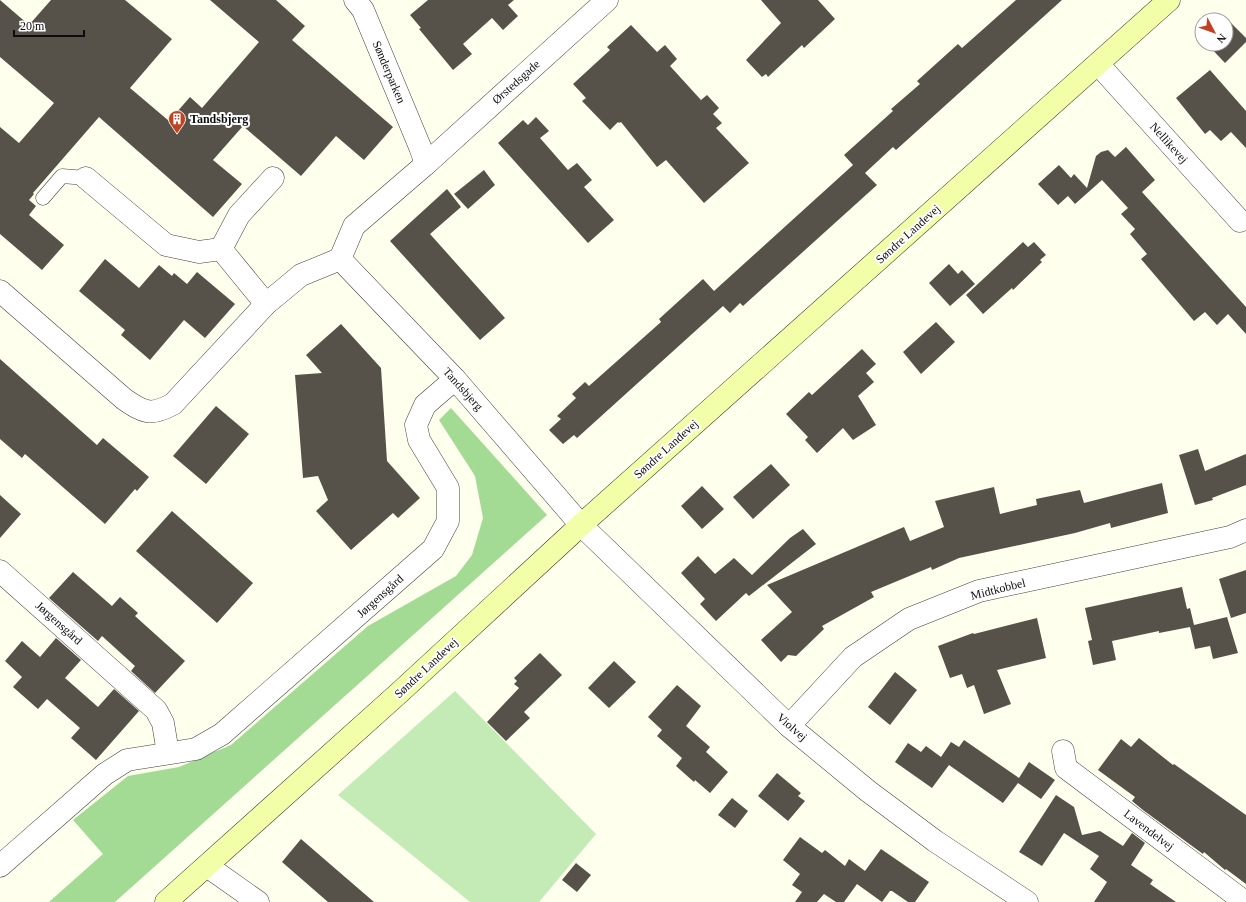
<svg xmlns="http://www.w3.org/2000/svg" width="1246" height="902" font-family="'Times New Roman',serif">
<rect width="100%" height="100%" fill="#feffed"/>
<path fill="#c4eab6" d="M 455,691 L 596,834 L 539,902 L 470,902 L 338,795 Z"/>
<path fill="#a3db95" d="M 451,408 L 547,515 L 115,902 L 49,902 L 103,854 L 73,820 L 128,776 L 179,767 L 231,745 L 368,626 L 456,576 L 472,555 L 483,518 L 475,476 L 439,420 Z"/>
<g fill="#565149">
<path d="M 0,0 L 29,25 L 51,0 L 125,0 L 172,39 L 130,88 L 169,121 L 190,97 L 202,108 L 259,42 L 210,0 L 276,0 L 305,26 L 292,40 L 393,127 L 364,160 L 336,136 L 301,176 L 243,126 L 213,160 L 242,184 L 213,217 L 99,117 L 33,193 L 34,194 L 29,200 L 36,206 L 29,215 L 64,245 L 42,270 L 0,234 L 0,127 L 19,143 L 54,103 L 0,57 Z"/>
<path d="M 428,0 L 514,0 L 508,5 L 518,16 L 503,30 L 492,18 L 463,44 L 472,54 L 453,70 L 419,29 L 421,28 L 410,15 Z"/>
<path d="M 761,0 L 818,0 L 835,19 L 804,48 L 802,45 L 768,77 L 766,74 L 762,77 L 746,60 L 781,23 Z"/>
<path d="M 1016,0 L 1062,0 L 896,150 L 893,147 L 865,173 L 877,185 L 743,306 L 740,303 L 730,313 L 723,306 L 577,438 L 574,435 L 563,444 L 549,430 L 561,419 L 557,416 L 576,398 L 572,394 L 585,382 L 589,386 L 661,322 L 659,319 L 703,279 L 714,291 L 853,165 L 844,155 L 893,111 L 891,109 L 920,84 L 917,81 L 958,44 L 962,48 Z"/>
<path d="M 1225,17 L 1246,38 L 1246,42 L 1225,63 L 1207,44 L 1226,44 L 1226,20 L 1222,20 Z"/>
<path d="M 631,25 L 657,52 L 665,45 L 677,59 L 670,66 L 701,100 L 707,95 L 719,108 L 713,114 L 722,123 L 716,128 L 749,163 L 704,203 L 666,160 L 657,167 L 621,122 L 619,123 L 618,122 L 610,130 L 582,101 L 586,98 L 573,84 L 610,50 L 607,47 Z"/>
<path d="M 1210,70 L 1246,111 L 1246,148 L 1231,132 L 1221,141 L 1210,130 L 1205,134 L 1176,98 Z"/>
<path d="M 536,117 L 549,131 L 540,138 L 568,170 L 577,163 L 592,180 L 584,187 L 614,220 L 588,243 L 498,143 L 523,120 L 528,125 Z"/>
<path d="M 1126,147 L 1155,180 L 1142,192 L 1246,307 L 1246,334 L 1228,314 L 1217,325 L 1205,312 L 1194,321 L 1141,259 L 1147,254 L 1130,234 L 1135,229 L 1121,214 L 1128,208 L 1102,180 L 1075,204 L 1068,196 L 1058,205 L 1038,184 L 1059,165 L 1071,178 L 1074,174 L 1087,188 L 1096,156 L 1101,152 L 1108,150 L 1115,157 Z"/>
<path d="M 484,170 L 495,185 L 468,209 L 454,194 Z"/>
<path d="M 447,189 L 461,207 L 430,234 L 505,318 L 480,340 L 390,241 Z"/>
<path d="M 1023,242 L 1028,247 L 1034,242 L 1046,255 L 1040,260 L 1042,262 L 1013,290 L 1012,288 L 983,314 L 966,295 Z"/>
<path d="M 105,259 L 139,288 L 159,265 L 172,276 L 174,273 L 187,284 L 197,272 L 235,304 L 205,338 L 184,320 L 150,360 L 121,335 L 125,330 L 79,291 Z"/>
<path d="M 949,264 L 958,274 L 962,270 L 975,284 L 950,306 L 929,283 Z"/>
<path d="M 936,322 L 955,342 L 921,374 L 903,352 Z"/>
<path d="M 341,324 L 381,368 L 387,461 L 420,498 L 398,518 L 393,513 L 351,550 L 316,511 L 328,500 L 318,476 L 303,478 L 295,375 L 322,373 L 306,355 Z"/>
<path d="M 862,349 L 876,364 L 866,373 L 874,382 L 858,396 L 876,425 L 853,440 L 843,428 L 817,453 L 805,440 L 808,437 L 786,414 L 809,392 L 812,395 Z"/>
<path d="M 0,359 L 97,445 L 103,438 L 149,477 L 137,491 L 135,489 L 105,524 L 25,454 L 22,458 L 0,439 Z"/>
<path d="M 216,406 L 249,434 L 206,484 L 173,456 Z"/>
<path d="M 1198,449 L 1205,471 L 1246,454 L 1246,485 L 1212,498 L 1213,500 L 1195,505 L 1179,455 Z"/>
<path d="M 771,464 L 790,485 L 753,519 L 733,497 Z"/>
<path d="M 1162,483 L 1168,513 L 1111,528 L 1110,523 L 1075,533 L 959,558 L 932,570 L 931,567 L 871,592 L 874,597 L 822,626 L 824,629 L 796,656 L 788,655 L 781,662 L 761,640 L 792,612 L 767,585 L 904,527 L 910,541 L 944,527 L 935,501 L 994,487 L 1000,514 L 1037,505 L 1036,499 L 1080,490 L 1084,503 Z"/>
<path d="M 702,486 L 724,509 L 702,529 L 681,506 Z"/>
<path d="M 0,495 L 21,514 L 0,538 Z"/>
<path d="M 172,511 L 253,583 L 217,623 L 136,551 Z"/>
<path d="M 803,529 L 816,544 L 749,596 L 746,593 L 716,621 L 700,604 L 705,599 L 681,573 L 698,556 L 715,574 L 734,558 L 752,575 L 790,538 Z"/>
<path d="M 1246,570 L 1246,613 L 1231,618 L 1219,579 Z"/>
<path d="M 73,572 L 112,606 L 120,597 L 138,613 L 135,616 L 185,661 L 155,693 L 131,671 L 135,666 L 102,636 L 98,641 L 49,598 Z"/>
<path d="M 1182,587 L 1187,609 L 1190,608 L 1194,625 L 1227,617 L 1238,653 L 1213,659 L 1210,646 L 1195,649 L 1190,627 L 1159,633 L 1159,631 L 1112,641 L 1116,660 L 1093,665 L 1088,641 L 1092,640 L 1085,608 Z"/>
<path d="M 1037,618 L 1046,658 L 997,670 L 1011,704 L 984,714 L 974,685 L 967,688 L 962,674 L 950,678 L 938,646 L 973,633 L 974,634 Z"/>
<path d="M 56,638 L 81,660 L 65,678 L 98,707 L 114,689 L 139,711 L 96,760 L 71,738 L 80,728 L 47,699 L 38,709 L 13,687 L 22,677 L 5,661 L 22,641 L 40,657 Z"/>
<path d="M 540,653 L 562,675 L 524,712 L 530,718 L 506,741 L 487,722 L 519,688 L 514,684 L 517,681 L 514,678 Z"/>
<path d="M 614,661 L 636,682 L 609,708 L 588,688 Z"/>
<path d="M 895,672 L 917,690 L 890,725 L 868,707 Z"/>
<path d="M 677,685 L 701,706 L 686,726 L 710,747 L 706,752 L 728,772 L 710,793 L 695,780 L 694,782 L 676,766 L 682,758 L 657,736 L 662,730 L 648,717 Z"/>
<path d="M 1139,738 L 1173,765 L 1174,764 L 1246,815 L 1246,884 L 1226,869 L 1225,870 L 1204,852 L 1203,854 L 1143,810 L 1132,801 L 1135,797 L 1098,770 L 1121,739 L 1131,747 Z"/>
<path d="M 964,740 L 1019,778 L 1029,762 L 1055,780 L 1041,799 L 1018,783 L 1003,803 L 949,765 L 932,788 L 895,762 L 908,743 L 921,752 L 926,746 L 941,757 L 951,742 L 959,747 Z"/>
<path d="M 777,773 L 801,793 L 798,796 L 805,801 L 788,821 L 758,796 Z"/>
<path d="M 1056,795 L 1074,807 L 1082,835 L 1100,831 L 1123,846 L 1132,833 L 1145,843 L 1131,865 L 1153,880 L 1150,884 L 1176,902 L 1094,902 L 1107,882 L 1090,869 L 1099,856 L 1064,833 L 1042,866 L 1019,852 Z"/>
<path d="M 732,798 L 748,811 L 735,828 L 718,815 Z"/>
<path d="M 800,837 L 822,853 L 825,850 L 845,866 L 849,859 L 865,871 L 881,849 L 929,882 L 915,902 L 908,902 L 892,891 L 890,891 L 882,902 L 857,884 L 844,902 L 836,902 L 824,894 L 817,902 L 795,902 L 802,892 L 792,885 L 800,874 L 783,860 Z"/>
<path d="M 301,839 L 345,877 L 374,902 L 328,902 L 282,862 Z"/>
<path d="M 576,863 L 591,875 L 577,892 L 562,880 Z"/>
</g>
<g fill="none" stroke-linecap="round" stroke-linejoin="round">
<defs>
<path id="lane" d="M 43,198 L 62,176 L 86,178"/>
<g id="street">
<path d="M 355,0 L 363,10 L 420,147 L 426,164 L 354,226 L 340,259 L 455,379 L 581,525 L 789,726 L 868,791 L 935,841 L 1027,902"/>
<path d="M 1098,64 L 1240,221"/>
<path d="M 426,164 L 607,0"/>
<path d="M 86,178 L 166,245 L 199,252 L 221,249"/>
<path d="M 0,291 L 124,399 C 144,413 151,416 173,404 L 266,304 L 301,275 L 340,259"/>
<path d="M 266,304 L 221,249 L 239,215 L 273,178"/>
<path d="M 0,571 L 156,710 L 163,723 L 168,753"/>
<path d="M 789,726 L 853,657 L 909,619 L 979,591 L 1230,537 L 1246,530"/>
<path d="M 1063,751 L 1066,768 L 1245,902"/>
<path d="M 0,866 L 105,774 L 127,760 L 196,749 L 222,734 L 433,549 L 448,521 L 448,488 L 419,440 L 416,425 L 425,405 L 455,379"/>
<path d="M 207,866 L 258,902"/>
</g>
<path id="secondary" d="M 166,902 L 399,693 L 581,525 L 1169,0"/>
</defs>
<use href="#lane" stroke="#404040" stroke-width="15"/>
<use href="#street" stroke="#404040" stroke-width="23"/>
<use href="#secondary" stroke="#2f2f2f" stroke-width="23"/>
<use href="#lane" stroke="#fff" stroke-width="14"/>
<use href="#street" stroke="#fff" stroke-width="22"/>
<use href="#secondary" stroke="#f2ffa8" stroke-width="22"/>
</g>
<defs>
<symbol id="building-pin" viewBox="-11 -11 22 30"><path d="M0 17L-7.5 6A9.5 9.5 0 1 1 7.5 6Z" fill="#bf4323" stroke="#fff"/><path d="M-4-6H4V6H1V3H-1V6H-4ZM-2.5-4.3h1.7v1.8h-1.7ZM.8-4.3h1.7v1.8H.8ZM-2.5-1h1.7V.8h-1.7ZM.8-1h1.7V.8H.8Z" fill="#fff"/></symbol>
</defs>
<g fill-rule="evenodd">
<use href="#building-pin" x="167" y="109" width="20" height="27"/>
</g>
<g text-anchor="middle" stroke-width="4" stroke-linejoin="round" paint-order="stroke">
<g font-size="12" fill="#0d0d0d" stroke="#fff">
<text transform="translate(389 72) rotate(67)" y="4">Sønderparken</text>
<text transform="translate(516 82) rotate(-42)" y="4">Ørstedsgade</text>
<text transform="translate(1169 143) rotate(48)" y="4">Nellikevej</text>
<text transform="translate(908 234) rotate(-42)" y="4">Søndre Landevej</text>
<text transform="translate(463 389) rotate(48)" y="4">Tandsbjerg</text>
<text transform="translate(666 449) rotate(-42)" y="4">Søndre Landevej</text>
<text transform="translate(998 589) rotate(-14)" y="4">Midtkobbel</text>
<text transform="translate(380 596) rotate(-42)" y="4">Jørgensgård</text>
<text transform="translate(59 623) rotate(42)" y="4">Jørgensgård</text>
<text transform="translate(426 668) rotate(-43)" y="4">Søndre Landevej</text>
<text transform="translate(792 727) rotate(41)" y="4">Violvej</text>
<text transform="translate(1149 830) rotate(37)" y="4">Lavendelvej</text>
</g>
<g font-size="12" font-weight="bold" fill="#0d0d0d" stroke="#fff" text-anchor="start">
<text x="190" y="123">Tandsbjerg</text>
</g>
</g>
<g transform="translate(1214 32) rotate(131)"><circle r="19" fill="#ffffff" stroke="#9e9e9e"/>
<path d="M0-3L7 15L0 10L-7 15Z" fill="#bf4323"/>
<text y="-6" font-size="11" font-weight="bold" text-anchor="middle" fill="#0d0d0d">N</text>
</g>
<path d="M14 30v6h70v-6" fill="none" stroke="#0d0d0d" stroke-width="2"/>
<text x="20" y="30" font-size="12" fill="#0d0d0d" stroke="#ffffff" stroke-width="3" paint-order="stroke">20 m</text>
</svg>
